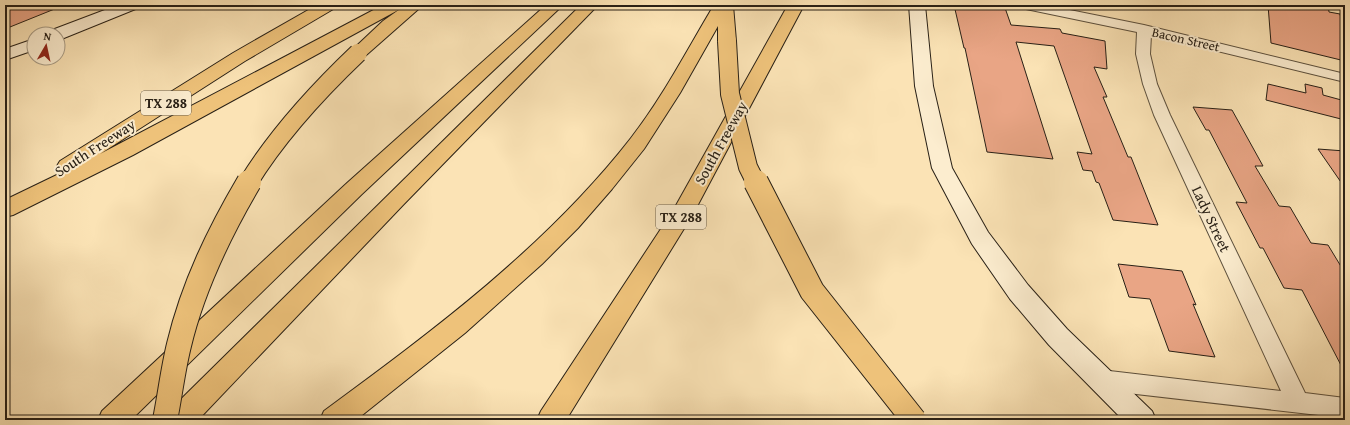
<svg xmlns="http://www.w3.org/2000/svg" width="1350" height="425" font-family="'Gentium Book Plus',serif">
<rect width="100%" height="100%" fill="#fbe3b5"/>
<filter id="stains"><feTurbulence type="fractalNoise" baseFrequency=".005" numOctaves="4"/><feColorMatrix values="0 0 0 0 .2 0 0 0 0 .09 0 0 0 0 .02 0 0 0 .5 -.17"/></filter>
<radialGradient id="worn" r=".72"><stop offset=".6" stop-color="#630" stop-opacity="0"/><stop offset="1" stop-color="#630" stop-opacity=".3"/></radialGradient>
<g fill="#e9a585" stroke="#282016">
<path d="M 5,5 L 62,5 L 62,6 L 5,29 Z"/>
<path d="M 954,5 L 1004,5 L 1011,25 L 1060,29 L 1062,33 L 1105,41 L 1107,69 L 1094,67 L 1107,97 L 1103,97 L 1128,157 L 1131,157 L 1158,225 L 1113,220 L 1099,183 L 1096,182 L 1092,171 L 1083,170 L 1077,152 L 1092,154 L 1054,46 L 1016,42 L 1053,159 L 987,152 L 965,48 L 964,48 Z"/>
<path d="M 1268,5 L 1328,5 L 1329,12 L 1340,14 L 1345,37 L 1345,61 L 1271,43 Z"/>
<path d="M 1268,84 L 1306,93 L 1305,84 L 1322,88 L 1323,95 L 1345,101 L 1345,120 L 1266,100 Z"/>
<path d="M 1193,107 L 1232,110 L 1263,166 L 1255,166 L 1279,206 L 1290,207 L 1311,243 L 1328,245 L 1345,273 L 1345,373 L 1302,290 L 1284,288 L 1263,248 L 1260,248 L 1236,202 L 1247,203 L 1209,130 L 1206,130 Z"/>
<path d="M 1318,149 L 1345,151 L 1345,188 Z"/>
<path d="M 1118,264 L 1182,271 L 1196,305 L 1193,304 L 1215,357 L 1169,351 L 1150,299 L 1129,297 Z"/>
</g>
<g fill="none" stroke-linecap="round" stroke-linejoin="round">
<defs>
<path id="minor" d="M 1019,5 L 1045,5 L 1144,25 L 1345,74 L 1345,82 L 1151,35 L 1150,54 L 1157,84 L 1170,115 L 1305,393 L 1345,398 L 1345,418 L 1101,390 L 1093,387 L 1090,380 L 1093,373 L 1101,370 L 1281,391 L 1154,115 L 1143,84 L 1136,54 L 1137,32 L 1026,9 L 1021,8 Z"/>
<g id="secondary">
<path d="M 118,5 L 140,5 L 138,8 L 64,38 L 58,39 L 58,34 L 50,34 L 52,30 Z"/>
<path d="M 909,5 L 925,5 L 933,86 L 952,168 L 988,232 L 1028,285 L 1067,329 L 1152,411 L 1156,420 L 1123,420 L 1049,345 L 1010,299 L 972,244 L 932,168 L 915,86 Z"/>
<path d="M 34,39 L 34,50 L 5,60 L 5,49 Z"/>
</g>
<g id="motorway">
<path d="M 317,5 L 337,5 L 335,8 L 245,61 L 100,154 L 383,5 L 403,5 L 401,8 L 405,5 L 423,5 L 364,57 L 358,58 L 352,57 L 349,53 L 383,21 L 400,9 L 133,155 L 13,215 L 5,217 L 5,200 L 63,172 L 60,171 L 57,166 L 60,161 L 233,53 Z"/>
<path d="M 546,5 L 563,5 L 362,194 L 131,420 L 98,420 L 102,411 L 346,184 Z"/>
<path d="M 581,5 L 598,5 L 403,205 L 198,420 L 165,420 L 169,411 Z"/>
<path d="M 714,5 L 733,5 L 736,41 L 733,45 L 727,46 L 721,45 L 718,41 L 718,26 L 680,93 L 644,149 L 612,189 L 578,228 L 542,264 L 465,333 L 356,420 L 320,420 L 324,411 C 434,330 546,247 631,138 C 663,97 687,50 714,5 Z"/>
<path d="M 788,5 L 804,5 L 693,214 L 566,420 L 537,420 L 541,411 L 674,209 Z"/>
</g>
</defs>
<use href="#minor" stroke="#5d513e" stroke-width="2"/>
<use href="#secondary" stroke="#282016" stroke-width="2"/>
<use href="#motorway" stroke="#282016" stroke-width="2"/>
<use href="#minor" fill="#fcedcf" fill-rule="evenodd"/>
<use href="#secondary" fill="#fcedcf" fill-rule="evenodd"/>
<use href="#motorway" fill="#eec27a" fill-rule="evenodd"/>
<defs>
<g id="motorway-bridge-far1">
<path d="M 727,41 L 730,94 L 748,167 L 756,183"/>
<path d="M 248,183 C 278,134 317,92 358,53"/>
</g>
<g id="motorway-bridge">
<path d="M 756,182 L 812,291 L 914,420"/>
<path d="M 165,420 C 170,395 173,369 179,345 C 193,286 219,233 249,182"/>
</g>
</defs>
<use href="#motorway-bridge-far1" stroke="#282016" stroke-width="20" stroke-linecap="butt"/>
<use href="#motorway-bridge" stroke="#282016" stroke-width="26" stroke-linecap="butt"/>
<use href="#motorway-bridge-far1" stroke="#eec27a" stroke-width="18"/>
<use href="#motorway-bridge" stroke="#eec27a" stroke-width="24"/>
</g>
<g text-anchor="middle" stroke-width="4" stroke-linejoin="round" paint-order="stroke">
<g font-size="13" fill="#282016" stroke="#fcedcf">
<text transform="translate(1186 39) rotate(13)" y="5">Bacon Street</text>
</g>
<g fill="#fcedcf" stroke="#685e4e" stroke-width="1">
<rect x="141" y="91" width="50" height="24" rx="3"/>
<rect x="656" y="205" width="50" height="24" rx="3"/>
</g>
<g font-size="14" font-weight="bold" fill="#282016">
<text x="166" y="108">TX 288</text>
<text x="681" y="222">TX 288</text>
</g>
<g font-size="15" fill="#282016" stroke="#fcedcf">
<text transform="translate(721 143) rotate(-61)" y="5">South Freeway</text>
<text transform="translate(95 148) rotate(-33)" y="5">South Freeway</text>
<text transform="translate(1211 219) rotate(65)" y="5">Lady Street</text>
</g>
</g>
<rect width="1350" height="425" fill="none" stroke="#fbe3b5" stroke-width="20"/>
<rect x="6" y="6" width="1338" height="413" fill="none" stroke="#282016" stroke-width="2"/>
<rect x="10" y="10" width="1330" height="405" fill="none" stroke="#282016"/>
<g transform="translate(46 46) rotate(9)"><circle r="19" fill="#fcedcf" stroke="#a79b85"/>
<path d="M0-3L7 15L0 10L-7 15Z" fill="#8f2418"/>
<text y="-6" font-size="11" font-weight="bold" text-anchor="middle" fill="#282016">N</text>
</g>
<rect width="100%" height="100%" filter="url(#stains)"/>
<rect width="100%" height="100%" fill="url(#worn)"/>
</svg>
